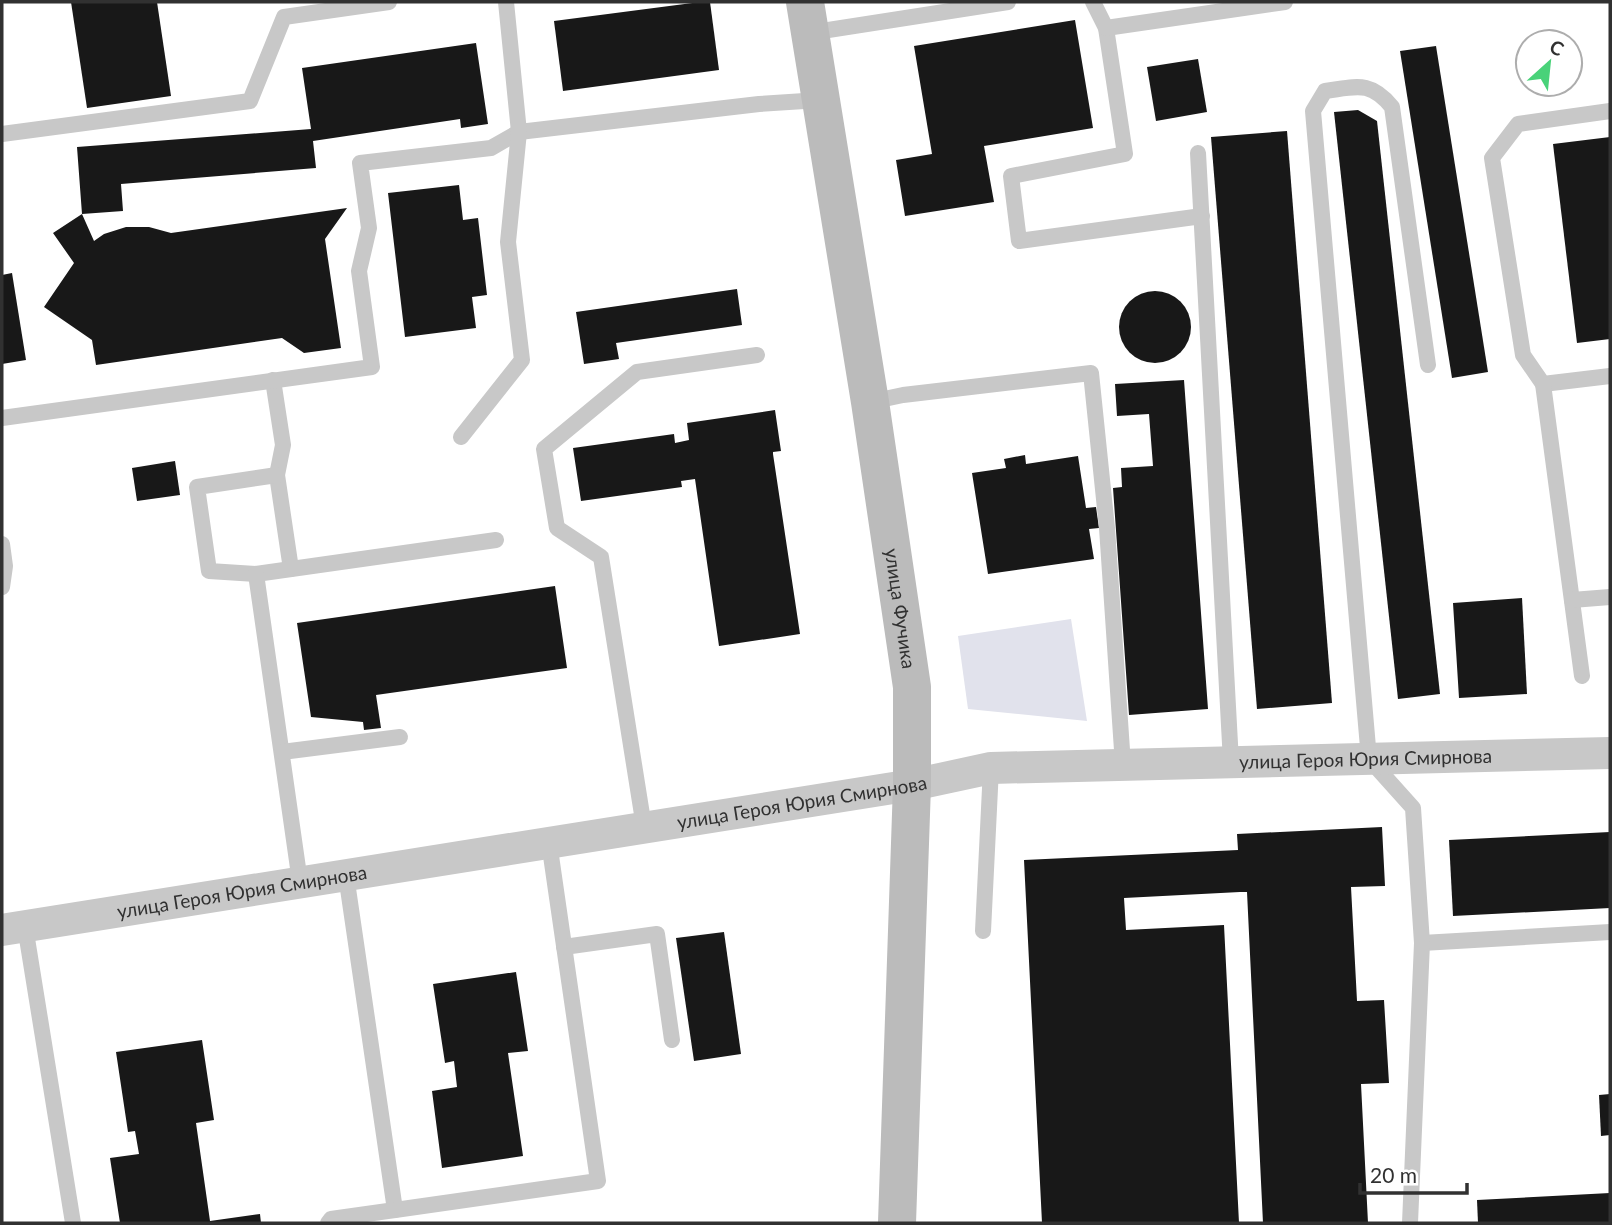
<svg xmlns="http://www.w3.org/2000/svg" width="1612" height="1225" font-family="Lato,sans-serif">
<rect width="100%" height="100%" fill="#fff"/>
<path fill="#e1e2ec" d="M 1071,619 L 1087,721 L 968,709 L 958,636 Z"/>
<g fill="#181818">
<path d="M 71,2 L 157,2 L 171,96 L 87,108 Z"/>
<path d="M 700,2 L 710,2 L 719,70 L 563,91 L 554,21 Z"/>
<path d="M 1075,20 L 1093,128 L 984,146 L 994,202 L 905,216 L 896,160 L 932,154 L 914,46 Z"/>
<path d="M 476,43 L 488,124 L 461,128 L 460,119 L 313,141 L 316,168 L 121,184 L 123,211 L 82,214 L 77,147 L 311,129 L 302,68 Z"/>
<path d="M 1436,46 L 1488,372 L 1452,378 L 1400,51 Z"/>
<path d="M 1198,59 L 1207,112 L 1156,121 L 1147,67 Z"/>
<path d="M 1358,110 L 1377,121 L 1440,694 L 1398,699 L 1334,112 Z"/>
<path d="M 1287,131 L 1332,703 L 1257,709 L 1211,137 Z"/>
<path d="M 1610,137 L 1610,339 L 1577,343 L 1553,144 Z"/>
<path d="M 459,185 L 463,220 L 478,218 L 487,295 L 472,297 L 476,328 L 405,337 L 388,193 Z"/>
<path d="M 347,208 L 325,239 L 341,348 L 304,353 L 282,338 L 96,365 L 92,340 L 44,307 L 74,263 L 53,233 L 82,214 L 94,241 L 104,234 L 126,227 L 149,227 L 171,233 Z"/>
<path d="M 12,273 L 26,360 L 2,364 L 2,275 Z"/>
<path d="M 737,289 L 742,325 L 616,343 L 619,359 L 584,364 L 576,312 Z"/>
<circle cx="1155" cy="327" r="36"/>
<path d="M 1184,380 L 1208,709 L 1129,715 L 1113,488 L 1122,487 L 1121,468 L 1153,466 L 1149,414 L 1117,416 L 1115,384 Z"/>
<path d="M 775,410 L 781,451 L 773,452 L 773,454 L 800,634 L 719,646 L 695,479 L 681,481 L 682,487 L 581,501 L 573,448 L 674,434 L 675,443 L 689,440 L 687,423 Z"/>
<path d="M 1025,455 L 1026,464 L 1078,456 L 1086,508 L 1096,507 L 1099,528 L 1089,529 L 1094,559 L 988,574 L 972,473 L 1006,468 L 1004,459 Z"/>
<path d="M 175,461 L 180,495 L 137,501 L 132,468 Z"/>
<path d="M 555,586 L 567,668 L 376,695 L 381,728 L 364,730 L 363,722 L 311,717 L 297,623 Z"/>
<path d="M 1522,598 L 1527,694 L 1459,698 L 1453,603 Z"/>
<path d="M 1382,827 L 1385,886 L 1351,887 L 1357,1001 L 1384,1000 L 1389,1083 L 1361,1084 L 1368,1223 L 1263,1223 L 1247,892 L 1240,892 L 1124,898 L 1126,930 L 1224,925 L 1239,1223 L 1042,1223 L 1024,860 L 1238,850 L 1237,834 Z"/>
<path d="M 1610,832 L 1610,908 L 1453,916 L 1449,840 Z"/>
<path d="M 724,932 L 741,1054 L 694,1061 L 676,938 Z"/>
<path d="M 516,972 L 528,1051 L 508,1053 L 523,1156 L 442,1168 L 432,1091 L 457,1087 L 454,1061 L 445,1063 L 433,984 Z"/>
<path d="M 202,1040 L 214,1120 L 196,1123 L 210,1221 L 260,1214 L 261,1223 L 120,1223 L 110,1158 L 139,1154 L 135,1131 L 128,1132 L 116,1052 Z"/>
<path d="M 1610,1094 L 1610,1135 L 1601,1136 L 1599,1095 Z"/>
<path d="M 1610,1193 L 1610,1223 L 1478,1223 L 1477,1200 Z"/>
</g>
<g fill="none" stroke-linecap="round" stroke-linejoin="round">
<g stroke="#c8c8c8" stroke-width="16">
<path d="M 1093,2 L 1106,28 L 1125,154 L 1011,176 L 1019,241 L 1202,216"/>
<path d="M 1106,28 L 1285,2"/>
<path d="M 809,33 L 1008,2"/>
<path d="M 1610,111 L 1518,124 L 1492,158 L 1523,355 L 1543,384 L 1610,376"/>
<path d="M 2,134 L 250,101 L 284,17 L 389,2"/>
<path d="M 1198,153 L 1231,762"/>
<path d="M 273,380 L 283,445 L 277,475 L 291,569"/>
<path d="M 1543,384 L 1582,676"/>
<path d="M 870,402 L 903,395 L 1091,373 L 1107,528 L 1123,765"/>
<path d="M 2,418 L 372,367 L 359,271 L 369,228 L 360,163 L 491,148 L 519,132 L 759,104 L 820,100"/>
<path d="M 461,437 L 522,360 L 508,242 L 519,132 L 506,2"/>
<path d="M 277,475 L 197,487 L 209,571 L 256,574 L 496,540"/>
<path d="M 2,544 L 5,566 L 2,587"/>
<path d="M 256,574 L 300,882"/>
<path d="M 1572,600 L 1610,597"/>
<path d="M 282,752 L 400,737"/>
<path d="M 644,827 L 601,557 L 557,528 L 544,449 L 637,372 L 757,355"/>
<path d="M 346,875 L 395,1210 L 598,1181 L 549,842"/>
<path d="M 25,926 L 73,1223"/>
<path d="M 983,931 L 991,768"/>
<path d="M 1422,943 L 1610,932"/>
<path d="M 564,947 L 657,934 L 672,1040"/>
<path d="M 328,1223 L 331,1219 L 395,1210"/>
<path d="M 1410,1223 L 1422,943 L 1413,808 L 1369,759 L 1313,111 L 1325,91 C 1356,87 1370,80 1392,107 L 1428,365"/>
</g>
<path stroke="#c8c8c8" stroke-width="32" id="s1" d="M 2,930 L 912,785 L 991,768 L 1610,753"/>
<path stroke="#bbb" stroke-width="38" id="s2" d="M 805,2 L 870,402 L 912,687 L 912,785 L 897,1223"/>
</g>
<g text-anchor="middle" stroke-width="7" stroke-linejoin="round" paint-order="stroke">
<g font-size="19" fill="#313131" stroke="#fff">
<text dy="7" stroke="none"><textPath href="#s2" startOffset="614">улица Фучика</textPath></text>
<text dy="7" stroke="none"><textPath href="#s1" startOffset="1377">улица Героя Юрия Смирнова</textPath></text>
<text dy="7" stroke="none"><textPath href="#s1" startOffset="810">улица Героя Юрия Смирнова</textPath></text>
<text dy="7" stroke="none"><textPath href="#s1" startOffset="243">улица Героя Юрия Смирнова</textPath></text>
</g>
</g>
<rect width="1612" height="1225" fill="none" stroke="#313131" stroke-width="7"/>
<g transform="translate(1549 63) rotate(27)"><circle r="33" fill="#ffffff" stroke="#adadad" stroke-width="2"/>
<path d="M0-5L12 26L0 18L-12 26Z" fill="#49d279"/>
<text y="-10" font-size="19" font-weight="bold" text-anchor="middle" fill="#313131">С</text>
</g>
<path d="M1360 1183v10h107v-10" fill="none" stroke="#313131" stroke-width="3.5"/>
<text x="1370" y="1183" font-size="21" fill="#313131" stroke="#ffffff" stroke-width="5" paint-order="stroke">20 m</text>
</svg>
